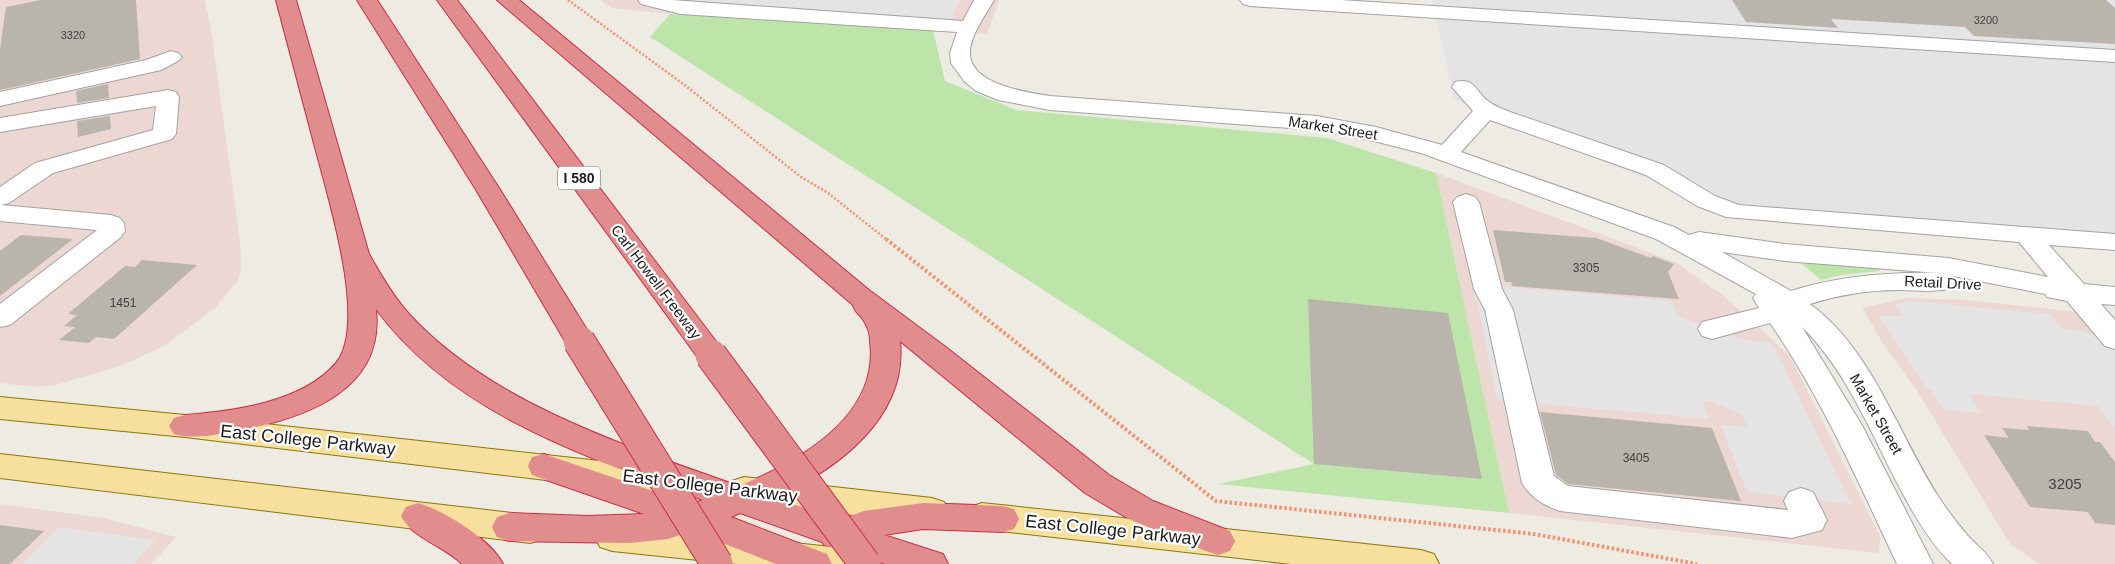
<svg xmlns="http://www.w3.org/2000/svg" width="2115" height="564" font-family="Helvetica,sans-serif">
<rect width="100%" height="100%" fill="#edebe2"/>
<g fill="#edd7d2">
<path d="M 0,0 L 205,0 L 211,30 L 240,241 L 241,266 L 239,279 L 215,308 L 166,345 L 120,366 L 56,385 L 37,387 L 0,383 Z"/>
<path d="M 600,0 L 999,0 L 987,34 L 670,14 L 611,8 Z"/>
<path d="M 1436,173 L 1675,262 L 1724,296 L 1790,356 L 1880,536 L 1879,553 L 1509,513 Z"/>
<path d="M 1907,298 L 1966,300 L 2115,316 L 2115,564 L 2040,564 L 2010,544 L 1918,392 L 1881,340 L 1862,308 Z"/>
<path d="M 0,504 L 103,518 L 176,537 L 151,564 L 0,564 Z"/>
</g>
<g fill="#bde5aa">
<path d="M 670,14 L 933,30 L 945,81 L 1016,110 L 1327,138 L 1436,173 L 1509,513 L 1218,484 L 1314,464 L 650,37 Z"/>
<path d="M 1800,262 L 1878,268 L 1880,271 L 1841,275 L 1821,280 Z"/>
</g>
<g fill="#e4e4e4">
<path d="M 677,0 L 960,0 L 952,19 Z"/>
<path d="M 1432,0 L 2115,0 L 2115,244 L 1726,212 L 1454,99 Z"/>
<path d="M 1474,284 L 1672,301 L 1679,317 L 1745,340 L 1772,342 L 1851,504 L 1747,492 L 1721,425 L 1747,427 L 1743,415 L 1712,402 L 1703,402 L 1710,419 L 1497,400 Z"/>
<path d="M 1911,301 L 2050,314 L 2062,329 L 2081,331 L 2097,336 L 2115,338 L 2115,428 L 2098,406 L 1969,394 L 1981,413 L 1944,410 L 1932,390 L 1927,390 L 1879,316 L 1902,316 L 1895,304 Z"/>
<path d="M 59,527 L 155,540 L 134,564 L 23,564 Z"/>
</g>
<g fill="#b9b4ac">
<path d="M 41,0 L 136,0 L 140,59 L 0,90 L 0,49 L 6,7 Z"/>
<path d="M 1732,0 L 2106,0 L 2115,8 L 2115,44 L 1974,36 L 1965,27 L 1831,19 L 1838,28 L 1746,22 Z"/>
<path d="M 108,84 L 109,98 L 77,103 L 76,91 Z"/>
<path d="M 110,116 L 111,129 L 78,137 L 77,121 Z"/>
<path d="M 1493,230 L 1596,238 L 1651,258 L 1653,256 L 1674,264 L 1668,272 L 1679,299 L 1512,286 L 1511,282 L 1505,282 Z"/>
<path d="M 21,235 L 73,239 L 0,296 L 0,251 Z"/>
<path d="M 142,260 L 197,265 L 114,339 L 96,337 L 89,343 L 59,340 L 75,327 L 64,326 L 77,315 L 68,314 L 125,266 L 135,267 Z"/>
<path d="M 1308,299 L 1448,313 L 1482,479 L 1314,464 Z"/>
<path d="M 1540,412 L 1712,428 L 1741,501 L 1568,484 L 1556,475 Z"/>
<path d="M 2027,426 L 2088,431 L 2095,442 L 2100,442 L 2115,462 L 2115,525 L 2095,523 L 2088,512 L 2030,507 L 1984,435 L 2009,438 L 2002,428 L 2029,430 Z"/>
<path d="M 0,525 L 44,531 L 10,564 L 0,564 Z"/>
</g>
<g fill="none" stroke-linecap="round" stroke-linejoin="round">
<defs>
<g id="minor">
<path d="M 638,0 L 672,0 L 963,21 L 974,0 L 994,0 C 986,15 970,35 970,53 C 970,85 1027,92 1050,96 L 1317,116 L 1376,127 L 1442,145 L 1473,111 L 1452,87 L 1455,82 C 1475,77 1475,91 1488,101 C 1494,106 1503,109 1510,112 L 1664,165 L 1715,196 L 1739,205 L 2115,234 L 2115,250 L 2049,245 L 2084,284 L 2115,287 L 2115,305 L 2101,304 L 2115,320 L 2115,349 L 2105,346 L 2067,301 L 2047,297 L 2045,294 L 1948,275 L 1945,274 L 1952,276 L 1956,282 L 1952,288 C 1934,293 1916,290 1898,290 C 1869,290 1838,295 1810,304 C 1871,348 1899,435 1938,496 C 1947,510 1957,523 1968,536 C 1977,546 1987,552 1993,564 L 1952,564 C 1932,545 1917,520 1904,496 C 1873,439 1849,373 1802,327 L 1863,427 L 1933,564 L 1897,564 C 1858,482 1822,398 1770,323 L 1712,339 L 1702,336 L 1698,329 L 1702,322 L 1759,308 L 1753,298 L 1756,294 L 1656,239 L 1421,153 L 1374,141 L 1317,130 L 1050,110 L 998,100 L 976,91 L 964,81 L 951,63 L 950,53 L 957,32 L 681,14 L 641,4 ZM 1490,120 L 1646,175 L 1697,206 L 1726,217 L 2019,242 L 2048,277 L 1948,258 L 1785,244 L 1699,232 L 1689,235 L 1674,227 L 1461,152 ZM 1722,252 L 1785,261 L 1938,273 C 1887,272 1839,276 1791,291 Z"/>
<path d="M 1240,0 L 1341,0 L 2115,50 L 2115,62 L 1250,6 L 1243,4 Z"/>
<path d="M 171,51 L 178,53 L 182,57 L 178,61 L 161,70 L 0,106 L 0,92 L 146,60 Z"/>
<path d="M 168,90 L 176,92 L 179,97 L 176,134 L 172,139 L 53,173 L 9,203 L 1,205 L 111,215 L 120,218 L 124,223 L 125,231 L 121,237 L 10,325 L 0,327 L 0,304 L 97,230 L 0,221 L 0,187 L 35,163 L 153,130 L 156,106 L 0,132 L 0,118 Z"/>
<path d="M 1466,194 L 1475,197 L 1479,202 L 1502,289 L 1513,310 L 1554,476 L 1568,486 L 1788,510 L 1784,501 L 1789,492 L 1801,488 L 1813,492 L 1827,520 L 1822,530 L 1792,538 L 1560,511 C 1545,506 1530,497 1522,483 L 1485,310 L 1474,289 L 1453,202 L 1457,197 Z"/>
</g>
<g id="major">
<path d="M 0,397 L 185,415 L 681,470 L 693,474 L 698,483 L 693,492 L 681,496 L 185,437 L 0,419 Z"/>
<path d="M 0,454 L 530,515 L 542,519 L 547,529 L 542,539 L 530,543 L 0,478 Z"/>
<path d="M 744,477 L 932,498 L 944,502 L 949,511 L 944,520 L 932,524 L 744,503 L 732,499 L 727,490 L 732,481 Z"/>
<path d="M 982,503 L 1421,550 L 1434,554 L 1439,564 L 1291,564 L 982,529 L 970,525 L 965,516 L 970,507 Z"/>
<path d="M 612,523 L 859,550 L 872,554 L 877,564 L 737,564 L 612,551 L 600,547 L 595,537 L 600,527 Z"/>
</g>
<g id="highway">
<path d="M 276,0 L 296,0 L 369,254 C 381,275 393,296 409,314 C 490,403 628,447 739,486 C 798,462 880,417 870,341 C 870,336 868,328 865,323 C 862,316 854,312 853,305 L 497,0 L 519,0 L 869,290 L 947,348 L 1109,475 L 1153,501 L 1230,531 L 1235,541 L 1230,551 L 1218,555 L 1206,551 L 1129,519 L 1085,493 L 900,341 C 908,418 837,469 775,498 L 839,520 L 864,511 L 923,503 L 1002,506 L 1014,509 L 1019,519 L 1014,529 L 1002,532 L 923,529 L 884,535 L 943,554 L 948,564 L 885,564 L 824,545 L 822,542 L 740,513 L 731,517 L 827,554 L 832,564 L 776,564 L 692,531 L 668,539 L 629,543 L 509,541 L 497,537 L 492,527 L 497,517 L 509,513 L 588,516 L 644,514 L 532,475 L 528,466 L 532,457 L 544,454 L 691,504 L 703,500 C 586,457 452,413 376,309 C 385,390 307,417 242,430 C 220,434 195,440 174,434 L 169,426 L 174,418 L 185,415 C 233,411 302,403 336,363 C 370,322 324,185 312,136 C 300,90 288,45 276,0 Z"/>
<path d="M 357,0 L 377,0 L 499,188 L 594,341 L 589,348 L 579,351 L 569,348 L 475,188 Z"/>
<path d="M 437,0 L 457,0 L 721,348 L 726,355 L 721,362 L 711,365 L 701,362 Z"/>
<path d="M 418,503 C 445,511 490,539 503,564 L 462,564 C 445,546 413,539 401,516 L 406,507 Z"/>
</g>
</defs>
<use href="#minor" stroke="#a3a3a3" stroke-width="2"/>
<use href="#major" stroke="#8c7708" stroke-width="2"/>
<use href="#highway" stroke="#cd2c48" stroke-width="2"/>
<path stroke="#f2926e" stroke-width="2.5" stroke-dasharray="2 2" stroke-linecap="butt" d="M 568,0 L 682,83 L 801,177 L 828,193 L 887,240"/>
<path stroke="#f2926e" stroke-width="4" stroke-dasharray="2.5 2.5" stroke-linecap="butt" d="M 886,239 L 1216,501 L 1534,534 L 1697,564"/>
<use href="#minor" fill="#fff" fill-rule="evenodd"/>
<use href="#major" fill="#f7df9d" fill-rule="evenodd"/>
<use href="#highway" fill="#e18d8e" fill-rule="evenodd"/>
<defs>
<g id="highway-bridge">
<path d="M 579,341 L 717,564"/>
<path d="M 711,355 L 865,564"/>
</g>
</defs>
<use href="#highway-bridge" stroke="#cd2c48" stroke-width="33" stroke-linecap="butt"/>
<use href="#highway-bridge" stroke="#e18d8e" stroke-width="31"/>
</g>
<g text-anchor="middle" stroke-width="4.5" stroke-linejoin="round" paint-order="stroke">
<g font-size="11" fill="#434240">
<text x="1986" y="24">3200</text>
<text x="73" y="39">3320</text>
</g>
<g font-size="12" fill="#434240">
<text x="1586" y="272">3305</text>
<text x="123" y="307">1451</text>
<text x="1636" y="462">3405</text>
</g>
<rect fill="#fff" stroke="#606060" stroke-width="1" x="558" y="166.5" width="42" height="23" rx="4"/>
<g font-size="14" font-weight="bold" fill="#1c1c1c">
<text x="579" y="183">I 580</text>
</g>
<g font-size="15" fill="#1c1c1c" stroke="#fff">
<text transform="translate(1333 128) rotate(9)" y="5">Market Street</text>
<text transform="translate(656 282) rotate(53)" y="5">Carl Howell Freeway</text>
<text transform="translate(1943 283) rotate(3)" y="5">Retail Drive</text>
<text transform="translate(1876 414) rotate(60)" y="5">Market Street</text>
</g>
<g font-size="15" fill="#434240">
<text x="2065" y="489">3205</text>
</g>
<g font-size="18" fill="#1c1c1c" stroke="#fff">
<text transform="translate(308 440) rotate(6)" y="6">East College Parkway</text>
<text transform="translate(710 486) rotate(7)" y="6">East College Parkway</text>
<text transform="translate(1113 530) rotate(6)" y="6">East College Parkway</text>
</g>
</g>
</svg>
